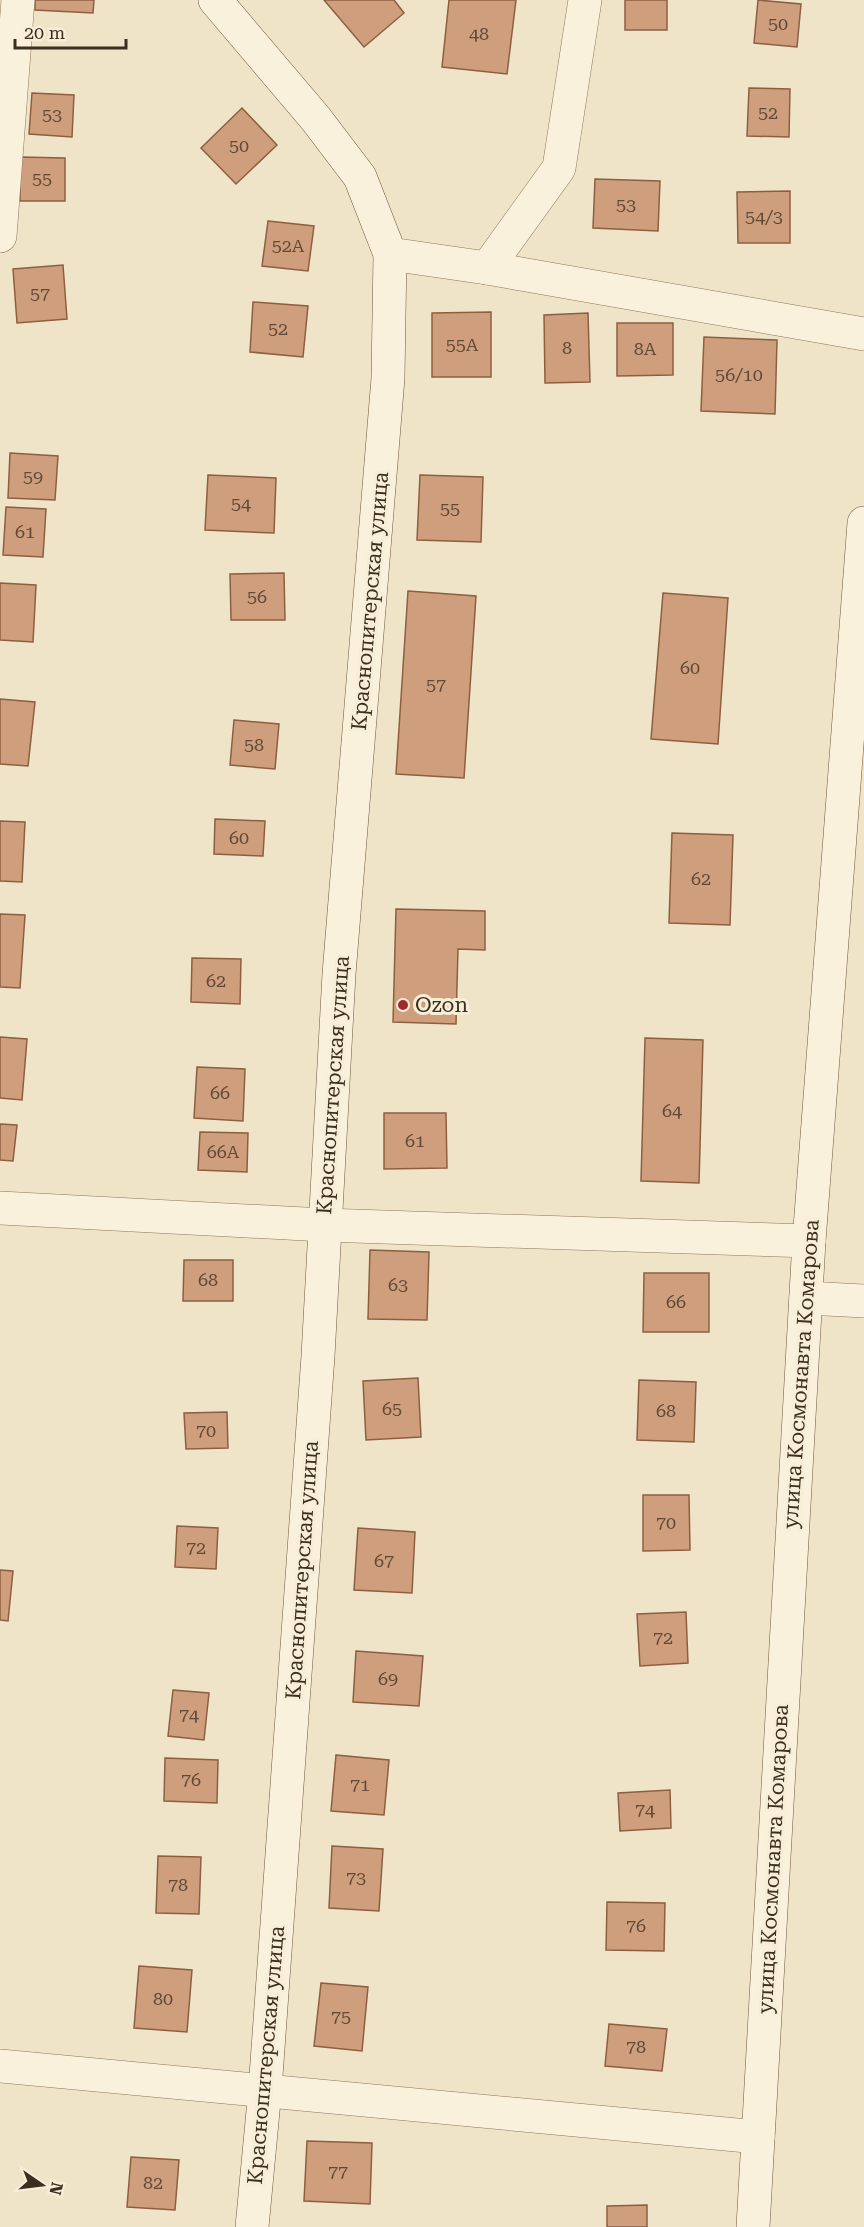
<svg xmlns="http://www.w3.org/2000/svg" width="864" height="2227" font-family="'Roboto Serif',serif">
<rect width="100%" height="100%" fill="#f0e4c8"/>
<g fill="#cf9f7d" stroke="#8d5f41" stroke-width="1.5">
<path d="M 35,0 L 94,0 L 93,13 L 35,10 Z"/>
<path d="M 324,0 L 394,0 L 404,13 L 364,47 Z"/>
<path d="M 449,0 L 516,0 L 507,74 L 442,67 Z"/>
<rect x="625" y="0" width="42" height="30"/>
<path d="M 758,0 L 801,4 L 797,47 L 754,43 Z"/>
<path d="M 749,88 L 790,89 L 789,137 L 747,136 Z"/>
<path d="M 32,93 L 74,95 L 72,137 L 29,134 Z"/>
<path d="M 242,108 L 277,145 L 236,184 L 201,148 Z"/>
<path d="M 20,157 L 65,158 L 65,201 L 20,201 Z"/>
<path d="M 595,179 L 660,181 L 658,231 L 593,228 Z"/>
<path d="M 790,191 L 790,243 L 738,243 L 737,192 Z"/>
<path d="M 268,221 L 314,226 L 308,271 L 262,266 Z"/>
<path d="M 63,265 L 67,319 L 17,323 L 13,269 Z"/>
<path d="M 253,302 L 308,306 L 303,357 L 250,352 Z"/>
<path d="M 491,312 L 491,377 L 432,377 L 432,313 Z"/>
<path d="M 588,313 L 590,382 L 545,383 L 544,315 Z"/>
<path d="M 617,323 L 673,323 L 673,375 L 617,376 Z"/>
<path d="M 704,337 L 777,340 L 775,414 L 701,411 Z"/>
<path d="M 10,453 L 58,456 L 55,500 L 8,498 Z"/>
<path d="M 208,475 L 276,478 L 274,533 L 205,530 Z"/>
<path d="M 420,475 L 483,477 L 481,542 L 417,540 Z"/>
<path d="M 6,507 L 46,509 L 43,557 L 3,555 Z"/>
<path d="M 284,573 L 285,620 L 231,620 L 230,574 Z"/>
<path d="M 0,583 L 36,585 L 33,642 L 0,640 Z"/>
<path d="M 408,591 L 476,596 L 464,778 L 396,774 Z"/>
<path d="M 663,593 L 728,598 L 718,744 L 651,739 Z"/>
<path d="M 0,699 L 35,702 L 28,766 L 0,764 Z"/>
<path d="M 234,720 L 279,724 L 275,769 L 230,765 Z"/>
<path d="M 215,819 L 265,821 L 263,856 L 214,854 Z"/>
<path d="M 0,821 L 25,822 L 22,882 L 0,881 Z"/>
<path d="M 672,833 L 733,835 L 730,925 L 669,923 Z"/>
<path d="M 396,909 L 485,911 L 485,950 L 458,949 L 456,1024 L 393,1022 Z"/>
<path d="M 0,914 L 25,915 L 20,988 L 0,987 Z"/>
<path d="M 192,958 L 241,959 L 240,1004 L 191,1002 Z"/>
<path d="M 0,1037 L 27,1039 L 22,1100 L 0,1098 Z"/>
<path d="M 645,1038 L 703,1040 L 699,1183 L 641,1181 Z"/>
<path d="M 197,1067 L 245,1069 L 243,1121 L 194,1118 Z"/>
<path d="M 384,1113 L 446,1113 L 447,1168 L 384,1169 Z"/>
<path d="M 0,1124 L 17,1125 L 13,1161 L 0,1160 Z"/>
<path d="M 200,1132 L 248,1133 L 247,1172 L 198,1170 Z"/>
<path d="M 370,1250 L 429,1252 L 427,1320 L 368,1319 Z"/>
<path d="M 184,1260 L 233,1260 L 233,1301 L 183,1301 Z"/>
<path d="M 644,1273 L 709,1273 L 709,1332 L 643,1332 Z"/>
<path d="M 418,1378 L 421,1437 L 366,1440 L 363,1381 Z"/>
<path d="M 639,1380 L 696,1382 L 694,1442 L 637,1440 Z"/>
<path d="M 227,1412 L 228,1448 L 186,1449 L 184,1413 Z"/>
<path d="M 643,1495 L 689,1495 L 690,1550 L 643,1551 Z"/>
<path d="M 177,1526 L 218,1528 L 216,1569 L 175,1567 Z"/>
<path d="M 358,1528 L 415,1532 L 412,1593 L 354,1590 Z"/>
<path d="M 0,1570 L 13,1571 L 8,1621 L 0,1620 Z"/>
<path d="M 686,1612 L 688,1663 L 640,1666 L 637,1614 Z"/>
<path d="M 356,1651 L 423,1656 L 419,1706 L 353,1702 Z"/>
<path d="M 173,1690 L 209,1693 L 204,1740 L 168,1736 Z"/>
<path d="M 336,1755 L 389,1760 L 384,1815 L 331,1811 Z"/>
<path d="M 165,1758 L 218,1760 L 217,1803 L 164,1801 Z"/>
<path d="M 670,1790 L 671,1828 L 620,1831 L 618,1793 Z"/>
<path d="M 332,1846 L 383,1849 L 379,1911 L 329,1908 Z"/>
<path d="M 158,1856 L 201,1857 L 199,1914 L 156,1913 Z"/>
<path d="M 607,1902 L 665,1903 L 664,1951 L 606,1950 Z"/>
<path d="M 139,1966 L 192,1970 L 187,2032 L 134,2028 Z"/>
<path d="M 321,1983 L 368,1987 L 362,2051 L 314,2046 Z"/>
<path d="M 609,2024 L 667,2029 L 662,2071 L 605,2066 Z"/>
<path d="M 307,2141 L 372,2143 L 370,2204 L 304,2201 Z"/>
<path d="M 131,2157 L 179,2160 L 175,2210 L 127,2207 Z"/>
<path d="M 647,2205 L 647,2227 L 607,2227 L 607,2206 Z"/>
</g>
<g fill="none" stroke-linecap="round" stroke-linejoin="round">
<defs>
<g id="minor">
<path d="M 0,236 L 18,0"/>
<path d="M 390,254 L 487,268 L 864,334"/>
<path d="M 487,268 L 559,168 L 585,0"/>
<path d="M 0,1208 L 324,1225 L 809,1241"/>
<path d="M 806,1298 L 864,1301"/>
<path d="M 0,2066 L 758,2137"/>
</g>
<g id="secondary">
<path d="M 215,0 L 316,119 L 360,177 L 390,254 L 388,378 L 339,974 L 318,1356 L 265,2090 L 252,2227"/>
<path d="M 753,2227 L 809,1241 L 864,523"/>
</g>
</defs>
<use href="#minor" stroke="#8d765c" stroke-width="34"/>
<use href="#secondary" stroke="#6f573f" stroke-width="34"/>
<use href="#minor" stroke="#faf1dc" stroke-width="33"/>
<use href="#secondary" stroke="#faf1dc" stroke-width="33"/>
</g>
<circle fill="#9e2a2b" stroke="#f7eed8" stroke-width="2" cx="403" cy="1005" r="6"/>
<g text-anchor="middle" stroke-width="6" stroke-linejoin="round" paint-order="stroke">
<g font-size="18" fill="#624a37">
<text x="778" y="30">50</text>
<text x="479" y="40">48</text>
<text x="768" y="119">52</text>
<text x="52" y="121">53</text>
<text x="239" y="152">50</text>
<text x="42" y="185">55</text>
<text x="626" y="211">53</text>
<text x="764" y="223">54/3</text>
<text x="288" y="252">52А</text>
<text x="40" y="300">57</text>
<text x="278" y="335">52</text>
<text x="462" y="351">55А</text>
<text x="567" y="354">8</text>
<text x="645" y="355">8А</text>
<text x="739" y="381">56/10</text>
<text x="33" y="483">59</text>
<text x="241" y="510">54</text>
<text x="450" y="515">55</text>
<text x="25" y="538">61</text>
<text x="257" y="603">56</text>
<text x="690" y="674">60</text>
<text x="436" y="691">57</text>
<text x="254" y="751">58</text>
<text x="239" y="844">60</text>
<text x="701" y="885">62</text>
<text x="216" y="987">62</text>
<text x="220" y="1099">66</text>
<text x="672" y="1117">64</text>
<text x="415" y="1147">61</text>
<text x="223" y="1158">66А</text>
<text x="208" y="1286">68</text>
<text x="398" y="1291">63</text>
<text x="676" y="1308">66</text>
<text x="392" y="1415">65</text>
<text x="666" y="1417">68</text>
<text x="206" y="1437">70</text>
<text x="666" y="1529">70</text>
<text x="196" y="1554">72</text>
<text x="384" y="1567">67</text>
<text x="663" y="1644">72</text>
<text x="388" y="1685">69</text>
<text x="189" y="1721">74</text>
<text x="191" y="1786">76</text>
<text x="360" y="1791">71</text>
<text x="645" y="1816">74</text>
<text x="356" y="1884">73</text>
<text x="178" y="1891">78</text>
<text x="636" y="1932">76</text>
<text x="163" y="2005">80</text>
<text x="341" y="2023">75</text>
<text x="636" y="2053">78</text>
<text x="338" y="2178">77</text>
<text x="153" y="2189">82</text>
</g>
<g font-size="21" fill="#3d2e20" stroke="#f7eed8">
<text transform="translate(370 601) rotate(-85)" y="7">Краснопитерская улица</text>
<text transform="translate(333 1085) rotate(-86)" y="7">Краснопитерская улица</text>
<text transform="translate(801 1374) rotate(-86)" y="7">улица Космонавта Комарова</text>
<text transform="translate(302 1570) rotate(-86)" y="7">Краснопитерская улица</text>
<text transform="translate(773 1859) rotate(-87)" y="7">улица Космонавта Комарова</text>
<text transform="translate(266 2055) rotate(-85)" y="7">Краснопитерская улица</text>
</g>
<g font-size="21" fill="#3d2e20" stroke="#f7eed8" text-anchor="start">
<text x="415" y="1012">Ozon</text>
</g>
</g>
<g transform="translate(42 2185) rotate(104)" stroke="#f7eed8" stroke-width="4.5" paint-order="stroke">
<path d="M0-4.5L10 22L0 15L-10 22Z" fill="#3d2e20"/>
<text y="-9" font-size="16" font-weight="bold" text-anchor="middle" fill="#3d2e20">N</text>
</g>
<path d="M15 39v9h111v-9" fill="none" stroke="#3d2e20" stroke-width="3"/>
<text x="24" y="39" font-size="18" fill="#3d2e20" stroke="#f7eed8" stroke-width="4.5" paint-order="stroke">20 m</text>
</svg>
